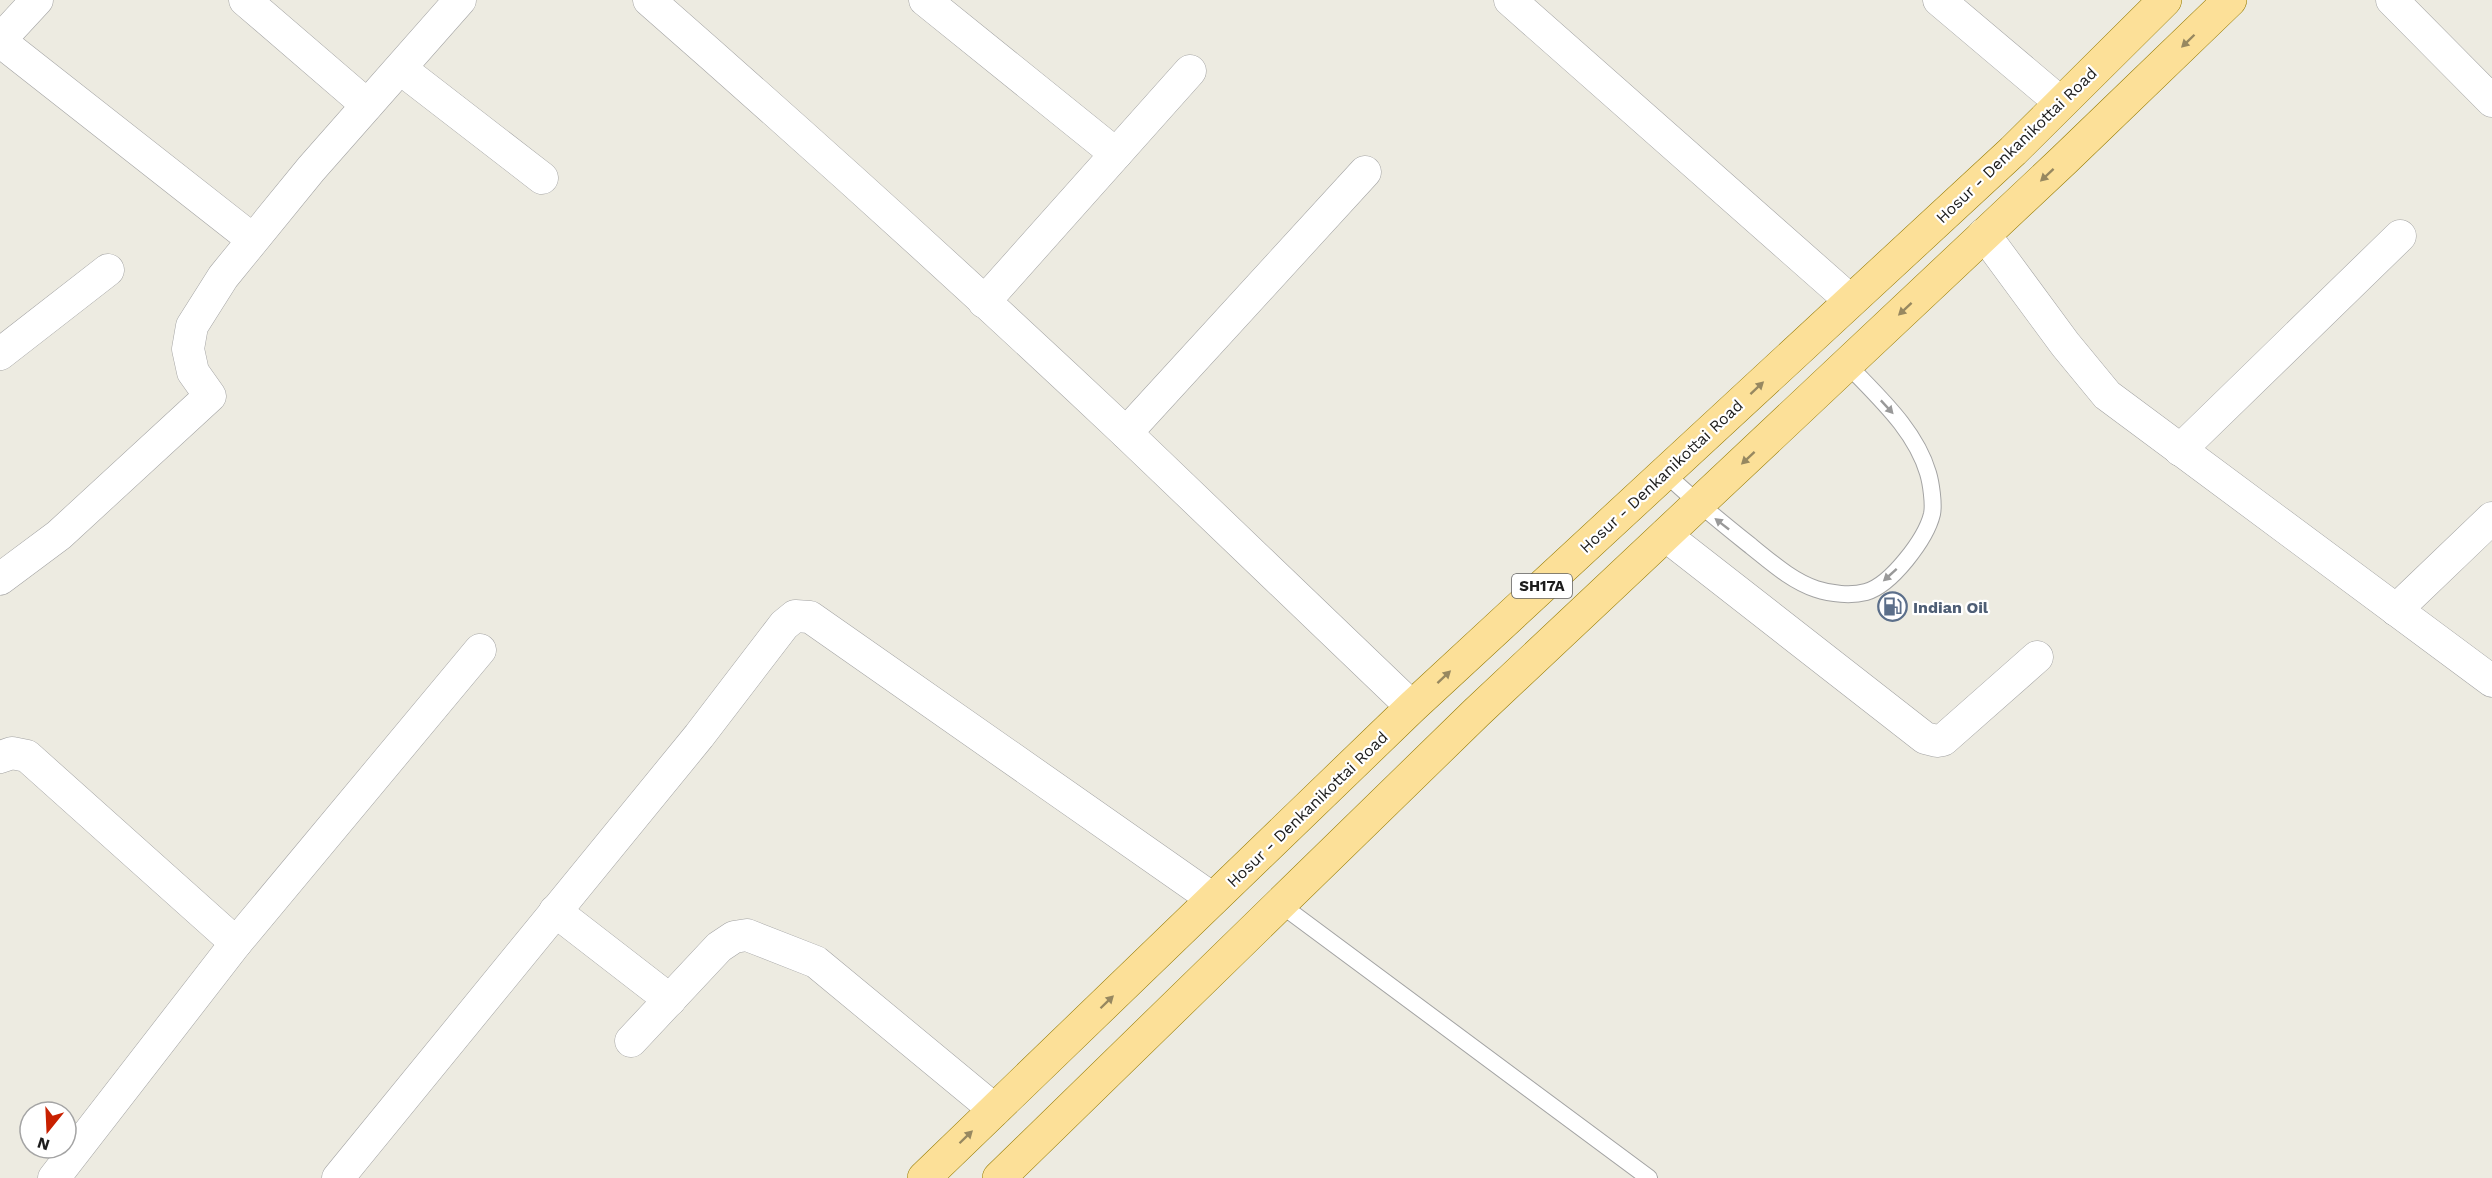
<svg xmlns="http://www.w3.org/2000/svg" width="2492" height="1178" font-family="'Work Sans',sans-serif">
<rect width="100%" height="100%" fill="#edebe1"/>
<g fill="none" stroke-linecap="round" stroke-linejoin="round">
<defs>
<g id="service">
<path d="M 1665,473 C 1693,500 1722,523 1752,547 C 1772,563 1792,581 1816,589 C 1831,594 1851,596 1866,592 C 1891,585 1926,539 1932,514 C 1934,504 1931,483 1928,473 C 1915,429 1877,396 1847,364"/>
<path d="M 1280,904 L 1649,1178"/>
</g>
<g id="minor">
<path d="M 245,0 L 367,105"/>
<path d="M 649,0 C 810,141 969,285 1125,432 C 1221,523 1316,616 1412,707"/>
<path d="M 925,0 L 1116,154"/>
<path d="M 1510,0 L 1851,301"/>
<path d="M 1939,0 L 2061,103"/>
<path d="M 2392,0 L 2492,101"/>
<path d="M 0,40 L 37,0"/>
<path d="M 0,41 L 252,239"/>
<path d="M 401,69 L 542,178"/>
<path d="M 1984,234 L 2065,344 L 2107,395 L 2492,681"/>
<path d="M 984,302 L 1190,71"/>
<path d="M 0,354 L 108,270"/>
<path d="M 1126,433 L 1365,172"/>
<path d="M 2180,450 L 2400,236"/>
<path d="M 1665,535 L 1925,738 L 1937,741 L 1943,740 L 2037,657"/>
<path d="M 0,579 L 59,535 L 210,396 L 193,372 L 188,349 L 192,326 L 223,277 L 311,169 L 460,0"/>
<path d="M 2396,610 L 2492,518"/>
<path d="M 0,757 L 12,753 L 27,756 L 236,943"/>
<path d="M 555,911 L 670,1000"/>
<path d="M 631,1041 L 719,947 L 734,937 L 747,935 L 816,962 L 995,1110"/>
<path d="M 54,1178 L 236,943 L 480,650"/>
<path d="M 338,1178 L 699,736 L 784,625 L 795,616 L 810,617 L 1213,899"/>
</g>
<g id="primary">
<path d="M 924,1178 L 1412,707 L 2013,151 L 2165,0"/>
<path d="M 999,1178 L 1476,713 L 2064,160 L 2230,0"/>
</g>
</defs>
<use href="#service" stroke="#a3a3a3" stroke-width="18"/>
<use href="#minor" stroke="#a3a3a3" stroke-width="33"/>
<use href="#primary" stroke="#947a00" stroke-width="34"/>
<use href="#service" stroke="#fff" stroke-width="16"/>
<use href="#minor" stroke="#fff" stroke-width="32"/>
<use href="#primary" stroke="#fce098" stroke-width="33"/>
</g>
<defs><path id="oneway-solid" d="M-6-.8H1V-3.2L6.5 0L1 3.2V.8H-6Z" transform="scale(1.5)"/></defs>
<g fill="#978860">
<use href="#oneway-solid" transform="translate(2188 41) rotate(136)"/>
<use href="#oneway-solid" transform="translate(2047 175) rotate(137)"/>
<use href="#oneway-solid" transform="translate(1905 309) rotate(137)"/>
<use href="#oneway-solid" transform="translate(1757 388) rotate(-43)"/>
<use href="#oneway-solid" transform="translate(1748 458) rotate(137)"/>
<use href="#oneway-solid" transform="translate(1444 677) rotate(-43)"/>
<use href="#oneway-solid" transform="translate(1107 1002) rotate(-44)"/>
<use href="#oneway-solid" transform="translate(966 1137) rotate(-44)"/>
</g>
<g fill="#999">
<use href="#oneway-solid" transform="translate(1887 407) rotate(47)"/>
<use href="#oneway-solid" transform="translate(1722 524) rotate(-142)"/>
<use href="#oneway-solid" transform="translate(1890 575) rotate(138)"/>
</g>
<defs>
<symbol id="fuel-ring" viewBox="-11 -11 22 22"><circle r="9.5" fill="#fff" stroke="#5c6f8a" stroke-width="1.5"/><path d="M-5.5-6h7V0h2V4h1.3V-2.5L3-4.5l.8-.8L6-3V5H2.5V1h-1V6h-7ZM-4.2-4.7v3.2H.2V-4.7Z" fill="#5c6f8a"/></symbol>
</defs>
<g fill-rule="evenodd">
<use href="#fuel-ring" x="1876" y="590" width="33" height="33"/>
</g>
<g text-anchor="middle" stroke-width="4.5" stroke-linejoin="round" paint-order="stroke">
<rect fill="#fff" stroke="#606060" stroke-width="1.5" x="1512" y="574" width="60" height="24" rx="4.5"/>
<g font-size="15" font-weight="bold" fill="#1c1c1c">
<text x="1542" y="591">SH17A</text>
</g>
<g font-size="16" fill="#1c1c1c" stroke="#fff">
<text transform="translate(2016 145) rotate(-44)" y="6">Hosur - Denkanikottai Road</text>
<text transform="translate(1661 476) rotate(-43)" y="6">Hosur - Denkanikottai Road</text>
<text transform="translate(1307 809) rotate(-44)" y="6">Hosur - Denkanikottai Road</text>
</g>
<g font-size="16" font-weight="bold" fill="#4e5e75" stroke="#fff" text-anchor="start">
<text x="1913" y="613">Indian Oil</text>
</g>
</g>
<g transform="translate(48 1130) rotate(198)"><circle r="28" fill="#ffffff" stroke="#a4a4a4" stroke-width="1.5"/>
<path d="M0-4.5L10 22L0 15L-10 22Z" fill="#c82000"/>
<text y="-9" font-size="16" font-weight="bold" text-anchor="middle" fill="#1c1c1c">N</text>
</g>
</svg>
